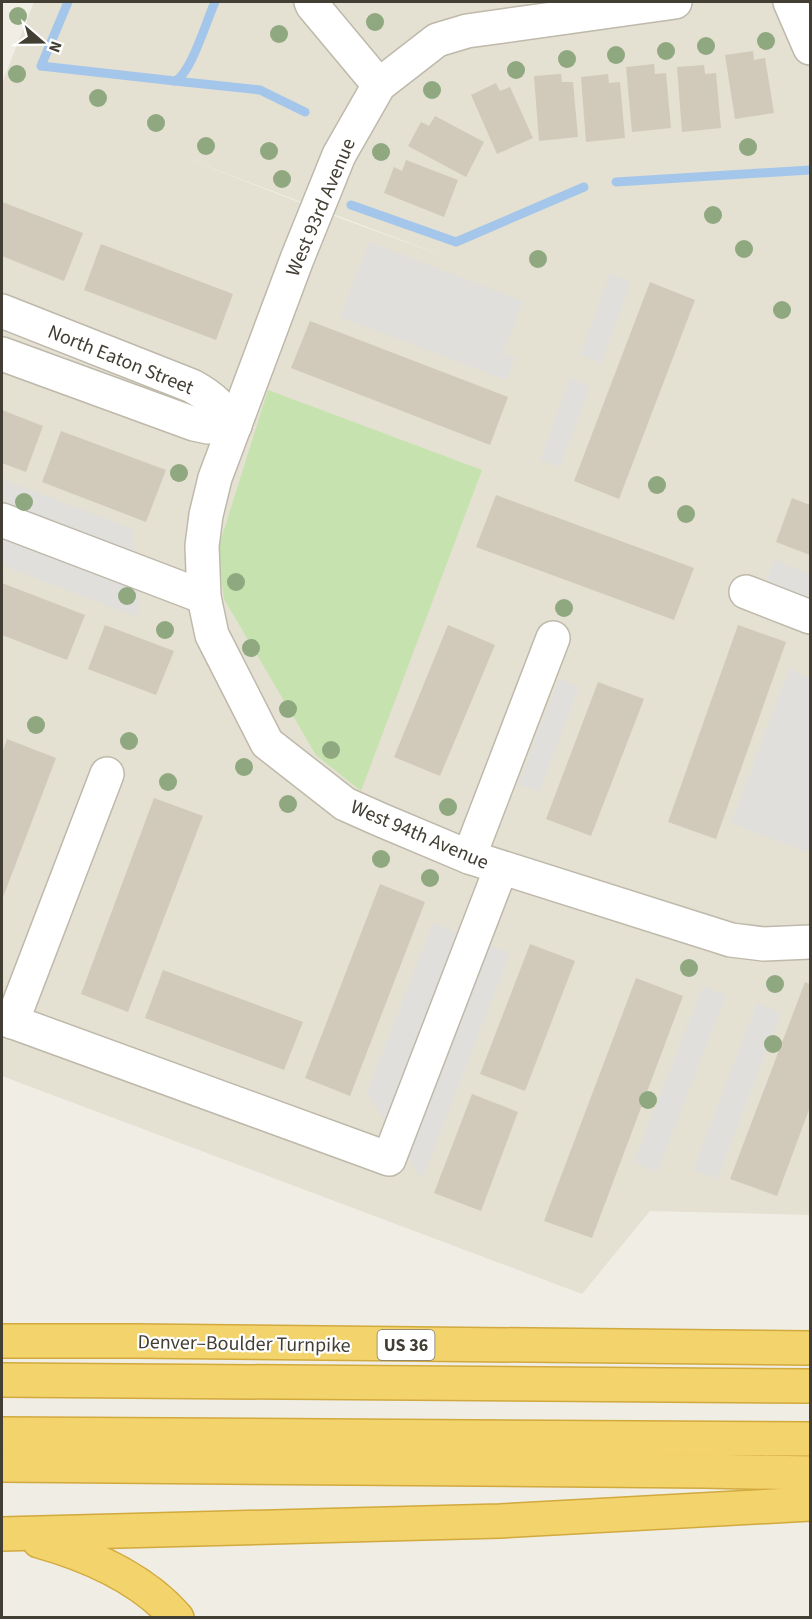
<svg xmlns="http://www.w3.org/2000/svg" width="812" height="1619" font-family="'Source Sans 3',sans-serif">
<rect width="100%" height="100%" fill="#f0eee4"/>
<path fill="#e4e0d2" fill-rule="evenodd" d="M 34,2 L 810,2 L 810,1215 L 650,1211 L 582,1294 L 2,1076 L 2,83 ZM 167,151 L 457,261 L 345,220 Z"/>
<path fill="#c6e2ae" d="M 268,390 L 482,470 L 361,791 L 316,755 L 224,599 L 218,549 Z"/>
<g fill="#e1dfdc">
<path d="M 369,242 L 523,301 L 503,353 L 515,358 L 506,380 L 340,317 Z"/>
<path d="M 610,274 L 631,282 L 601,363 L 580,355 Z"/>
<path d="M 570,378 L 590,386 L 560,467 L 540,460 Z"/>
<path d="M 2,479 L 133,529 L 140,618 L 2,565 Z"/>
<path d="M 774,560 L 810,574 L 810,599 L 766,582 Z"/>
<path d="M 789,669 L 810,677 L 810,848 L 809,853 L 731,823 Z"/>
<path d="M 559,679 L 579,687 L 539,792 L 518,784 Z"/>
<path d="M 433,923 L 510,953 L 422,1179 L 367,1092 Z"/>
<path d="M 703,986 L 726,995 L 657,1172 L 634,1162 Z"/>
<path d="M 757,1003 L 781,1013 L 717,1179 L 693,1170 Z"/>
</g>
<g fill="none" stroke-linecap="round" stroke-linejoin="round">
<g stroke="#a3c6ea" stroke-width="9">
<path d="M 68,2 L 41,66 L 175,81 C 191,74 207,19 215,2"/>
<path d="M 175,81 L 260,90 L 305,112"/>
<path d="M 616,182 L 810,170"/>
<path d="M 351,205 L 456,242 L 584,187"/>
</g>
</g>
<g fill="#d1caba">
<path d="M 753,51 L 754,60 L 765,58 L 774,113 L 735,119 L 725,55 Z"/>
<path d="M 654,64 L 655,74 L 666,73 L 671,128 L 632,132 L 626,67 Z"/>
<path d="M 704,65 L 705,74 L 716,73 L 721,128 L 682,132 L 677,67 Z"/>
<path d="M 561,74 L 562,82 L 573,82 L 578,137 L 539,141 L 534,76 Z"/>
<path d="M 608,74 L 609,83 L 620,82 L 625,138 L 586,142 L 581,77 Z"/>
<path d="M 496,83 L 500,91 L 510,87 L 533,138 L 497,154 L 471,95 Z"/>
<path d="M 435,116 L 484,142 L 466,177 L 408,146 L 421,122 L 429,126 Z"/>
<path d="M 406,160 L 458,180 L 444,217 L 384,193 L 394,167 L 402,171 Z"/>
<path d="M 2,202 L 83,233 L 64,281 L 2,256 Z"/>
<path d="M 101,244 L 233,294 L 216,340 L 84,290 Z"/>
<path d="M 650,282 L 695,300 L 619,499 L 574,481 Z"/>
<path d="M 310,321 L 508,397 L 490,445 L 291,368 Z"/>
<path d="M 2,410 L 43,426 L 26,472 L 2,463 Z"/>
<path d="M 61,431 L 166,470 L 146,522 L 42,482 Z"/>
<path d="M 496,495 L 694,568 L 674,620 L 476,547 Z"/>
<path d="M 792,498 L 810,505 L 810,555 L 776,542 Z"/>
<path d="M 2,583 L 85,615 L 67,660 L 2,635 Z"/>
<path d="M 105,625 L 174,651 L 156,695 L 88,669 Z"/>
<path d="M 448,625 L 495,645 L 440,776 L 394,757 Z"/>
<path d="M 738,625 L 786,642 L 716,839 L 668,822 Z"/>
<path d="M 598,682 L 644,699 L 591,836 L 546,819 Z"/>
<path d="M 7,739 L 56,758 L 2,900 L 2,753 Z"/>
<path d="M 154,798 L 203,816 L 128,1012 L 81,994 Z"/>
<path d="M 380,884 L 425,902 L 350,1096 L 305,1078 Z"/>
<path d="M 530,944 L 575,961 L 525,1091 L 480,1074 Z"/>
<path d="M 163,970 L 303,1022 L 284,1070 L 145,1018 Z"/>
<path d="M 636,978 L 683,996 L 592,1238 L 544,1221 Z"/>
<path d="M 805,982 L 810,984 L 810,1107 L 777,1196 L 730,1179 Z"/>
<path d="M 472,1094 L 518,1112 L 481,1211 L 434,1193 Z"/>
</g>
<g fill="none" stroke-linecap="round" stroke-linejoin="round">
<defs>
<g id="minor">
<path d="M 311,2 L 313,6 L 379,85"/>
<path d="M 675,2 L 467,31 L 437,40 L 379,85 L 339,155 L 297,259 L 215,478 L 206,515 L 202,546 L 204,597 L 212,635 L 267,743 L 345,804 L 381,820 L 469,857 L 731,940 L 764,944 L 810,942"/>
<path d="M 790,2 L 810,48"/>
<path d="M 2,311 L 192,386 C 214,398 220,406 235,425"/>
<path d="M 2,354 L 194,424 L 208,427 L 235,425"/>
<path d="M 2,520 L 204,597"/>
<path d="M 746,592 L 810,617"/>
<path d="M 469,857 L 553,638"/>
<path d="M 2,1018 L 389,1159 L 501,868"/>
<path d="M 12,1022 L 107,774"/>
</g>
<g id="highway">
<path d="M 2,1341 L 135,1341 L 810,1348"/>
<path d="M 2,1380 L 810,1386"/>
<path d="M 2,1434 L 810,1439"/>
<path d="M 2,1465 L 703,1471 L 810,1473"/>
<path d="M 2,1534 L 500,1521 L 810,1504"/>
<path d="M 39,1541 C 89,1555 142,1578 177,1618"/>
</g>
</defs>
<use href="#minor" stroke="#beb9aa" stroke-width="36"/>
<use href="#highway" stroke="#d1a93d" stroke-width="36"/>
<use href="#minor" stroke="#fff" stroke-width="33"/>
<use href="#highway" stroke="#f3d36c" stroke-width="33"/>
</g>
<g fill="#8fa87f">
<circle cx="18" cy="16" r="9"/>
<circle cx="375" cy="22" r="9"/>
<circle cx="279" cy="34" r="9"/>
<circle cx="766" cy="41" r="9"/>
<circle cx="706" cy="46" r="9"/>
<circle cx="666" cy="51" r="9"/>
<circle cx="616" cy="55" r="9"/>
<circle cx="567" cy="59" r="9"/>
<circle cx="516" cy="70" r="9"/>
<circle cx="17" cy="74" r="9"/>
<circle cx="432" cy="90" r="9"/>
<circle cx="98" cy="98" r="9"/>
<circle cx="156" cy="123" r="9"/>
<circle cx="206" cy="146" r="9"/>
<circle cx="748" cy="147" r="9"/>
<circle cx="269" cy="151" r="9"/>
<circle cx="381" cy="152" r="9"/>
<circle cx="282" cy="179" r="9"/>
<circle cx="713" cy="215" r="9"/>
<circle cx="744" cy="249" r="9"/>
<circle cx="538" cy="259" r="9"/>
<circle cx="782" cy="310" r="9"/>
<circle cx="179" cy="473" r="9"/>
<circle cx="657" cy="485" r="9"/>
<circle cx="24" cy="502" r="9"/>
<circle cx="686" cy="514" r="9"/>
<circle cx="236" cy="582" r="9"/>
<circle cx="127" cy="596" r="9"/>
<circle cx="564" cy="608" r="9"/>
<circle cx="165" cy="630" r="9"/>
<circle cx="251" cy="648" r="9"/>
<circle cx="288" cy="709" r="9"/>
<circle cx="36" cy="725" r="9"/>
<circle cx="129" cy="741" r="9"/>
<circle cx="331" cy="750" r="9"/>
<circle cx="244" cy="767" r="9"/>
<circle cx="168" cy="782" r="9"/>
<circle cx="288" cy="804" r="9"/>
<circle cx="448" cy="807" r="9"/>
<circle cx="381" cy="859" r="9"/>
<circle cx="430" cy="878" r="9"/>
<circle cx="689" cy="968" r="9"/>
<circle cx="775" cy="984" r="9"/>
<circle cx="773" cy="1044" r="9"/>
<circle cx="648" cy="1100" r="9"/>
</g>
<g text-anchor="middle" stroke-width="4.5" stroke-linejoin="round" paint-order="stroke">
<rect fill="#fff" stroke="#7b7871" stroke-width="1.5" x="377.5" y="1330" width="57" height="30" rx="4.5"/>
<g font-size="18" font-weight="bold" fill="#423e34">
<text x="406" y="1351">US 36</text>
</g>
<g font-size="20" fill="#423e34" stroke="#fff">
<text transform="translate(320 207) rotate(-67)" y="7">West 93rd Avenue</text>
<text transform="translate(121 359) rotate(22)" y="7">North Eaton Street</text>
<text transform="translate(420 834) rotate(23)" y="7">West 94th Avenue</text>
<text transform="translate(244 1343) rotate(1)" y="7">Denver–Boulder Turnpike</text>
</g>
</g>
<rect width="812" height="1619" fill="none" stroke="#423e34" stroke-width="6"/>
<g transform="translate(42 42) rotate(110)" stroke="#ffffff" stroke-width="4.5" paint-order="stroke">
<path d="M0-4.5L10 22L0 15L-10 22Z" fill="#423e34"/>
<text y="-9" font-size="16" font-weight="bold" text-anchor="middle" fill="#423e34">N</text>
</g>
</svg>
